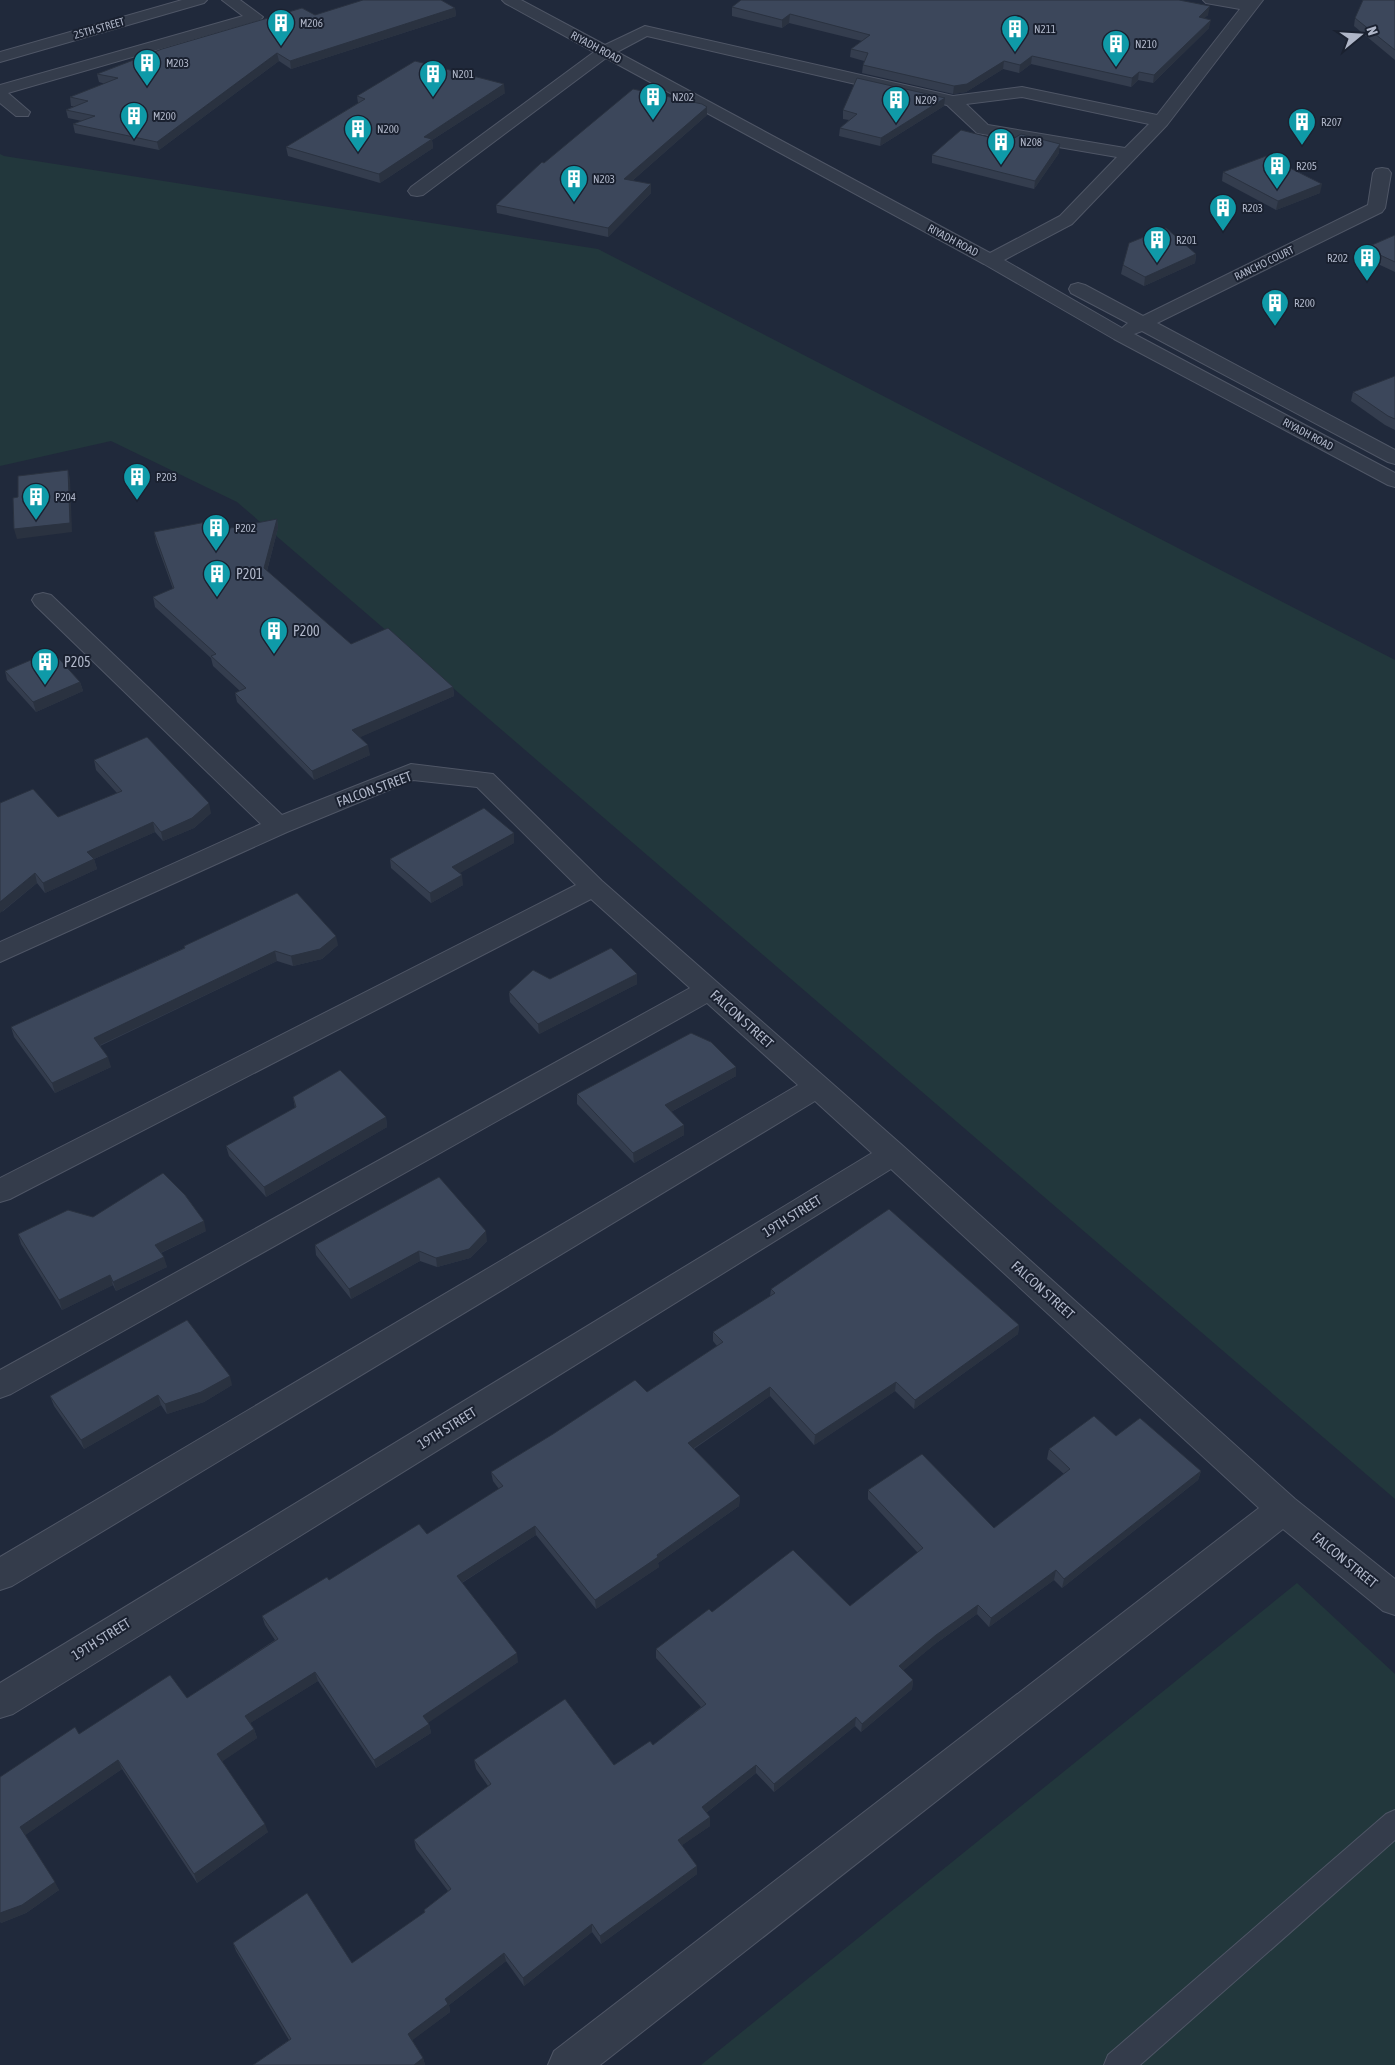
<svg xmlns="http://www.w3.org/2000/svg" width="1395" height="2065" font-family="'Asap Condensed',sans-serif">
<rect width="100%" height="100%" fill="#20293b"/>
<g fill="#22373c">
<path d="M 0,154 L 4,156 L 598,249 L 1395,660 L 1395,1499 L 237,502 L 111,441 L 0,466 Z"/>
<path d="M 1297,1583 L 1395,1674 L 1395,2065 L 701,2065 Z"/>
</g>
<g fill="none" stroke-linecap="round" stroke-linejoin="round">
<defs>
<path id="service" d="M 1395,1810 L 1395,1840 L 1140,2065 L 1104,2065 L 1108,2055 L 1386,1814 Z"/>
<g id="minor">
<path d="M 182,0 L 207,0 L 204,3 L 0,62 L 0,52 Z"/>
<path d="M 222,0 L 240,0 L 263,17 L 260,20 L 8,93 L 30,112 L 28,116 L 16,116 L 0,103 L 0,85 L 243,16 Z"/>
<path d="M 502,0 L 521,0 L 605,45 L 645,26 L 953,96 L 1022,87 L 1157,115 L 1240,9 L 1206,3 L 1203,0 L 1263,0 L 1167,125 L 1072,224 L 1004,260 L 1122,328 L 1128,323 L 1071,293 L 1069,289 L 1071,285 L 1078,283 L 1085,285 L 1143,316 L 1368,205 L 1373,173 L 1376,169 L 1382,168 L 1388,169 L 1391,173 L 1385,208 L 1382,212 L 1157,323 L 1395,450 L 1395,464 L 1388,462 L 1142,331 L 1134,334 L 1395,473 L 1395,487 L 1388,485 L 1114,339 L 984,264 L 606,58 L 423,195 L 417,196 L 411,195 L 408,191 L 411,187 L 594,52 L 505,3 ZM 647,36 L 947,105 L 977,133 L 1117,157 L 1060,216 L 990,253 L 617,52 ZM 1022,97 L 1149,124 L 1125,148 L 988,125 L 966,104 Z"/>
<path d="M 43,593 L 51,595 L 282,815 L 411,764 L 493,774 L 602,881 L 903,1146 L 1295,1499 L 1395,1579 L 1395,1615 L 1383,1611 L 1283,1529 L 600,2065 L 548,2065 L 554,2051 L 1259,1508 L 891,1169 L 13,1714 L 0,1718 L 0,1683 L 872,1153 L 815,1101 L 12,1586 L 0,1590 L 0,1557 L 798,1085 L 707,1003 L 11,1394 L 0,1398 L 0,1370 L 690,988 L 591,899 L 10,1199 L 0,1202 L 0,1178 L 576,885 L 477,787 L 413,780 L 287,832 L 0,962 L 0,942 L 261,824 L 35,605 L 32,600 L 35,595 Z"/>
</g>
</defs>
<use href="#service" stroke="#4f5666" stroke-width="2"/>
<use href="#minor" stroke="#4f5666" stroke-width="2"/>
<use href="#service" fill="#343c4b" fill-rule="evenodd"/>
<use href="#minor" fill="#343c4b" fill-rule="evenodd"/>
</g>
<g fill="#343d4e">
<path d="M 1395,0 L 1395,60 L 1354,26 L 1355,18 Z"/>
<path d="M 732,7 L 1208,15 L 1204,18 L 1209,28 L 1153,83 L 1138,80 L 1131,87 L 1031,64 L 1019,73 L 1003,69 L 966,92 L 953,94 L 862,73 L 863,65 L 864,61 L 850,57 L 851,49 L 862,41 L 789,23 L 782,28 L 732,16 Z"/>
<path d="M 455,8 L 456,16 L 291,69 L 279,61 L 159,150 L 75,133 L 73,124 L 82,121 L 68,118 L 66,110 L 74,106 L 71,106 L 70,97 L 105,84 L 99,82 L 97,74 L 315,15 Z"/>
<path d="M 505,93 L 432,140 L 433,148 L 380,183 L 288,156 L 286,147 L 358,103 L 357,96 Z"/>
<path d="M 945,98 L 944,106 L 880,146 L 839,136 L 840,128 L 849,120 L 843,119 L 843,110 Z"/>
<path d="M 707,115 L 632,181 L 651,184 L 651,193 L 608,237 L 497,213 L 496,205 L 544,163 Z"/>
<path d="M 1008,142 L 1059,153 L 1034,189 L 932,163 L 932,155 Z"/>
<path d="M 1223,172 L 1320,193 L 1276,210 L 1222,181 Z"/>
<path d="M 1395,235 L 1395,272 L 1363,257 L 1365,248 Z"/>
<path d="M 1196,254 L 1195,263 L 1144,286 L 1121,274 L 1123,265 Z"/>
<path d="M 1395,376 L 1395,430 L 1385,425 L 1351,401 L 1353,392 Z"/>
<path d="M 277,519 L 278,528 L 267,571 L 351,644 L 453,687 L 454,696 L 360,737 L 370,755 L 314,780 L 237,702 L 235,693 L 240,691 L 213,666 L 211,658 L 155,607 L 153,597 L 173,589 L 156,542 L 154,532 L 215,531 Z"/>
<path d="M 5,671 L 80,682 L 83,691 L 36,712 L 7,680 Z"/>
<path d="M 94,760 L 211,813 L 194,828 L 163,841 L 155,832 L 94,859 L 97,869 L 45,893 L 37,883 L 2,912 L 58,817 L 117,793 L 96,770 Z"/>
<path d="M 514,843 L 459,873 L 463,885 L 431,903 L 391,868 L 390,859 Z"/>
<path d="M 338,945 L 322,959 L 293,966 L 277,961 L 100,1046 L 111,1067 L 55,1093 L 14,1037 L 11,1027 L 184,948 L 184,946 Z"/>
<path d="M 637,974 L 637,984 L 539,1034 L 510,1002 L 509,992 L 550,979 Z"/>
<path d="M 736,1067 L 736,1076 L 671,1112 L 684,1135 L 634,1163 L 577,1104 L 577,1094 Z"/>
<path d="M 293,1097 L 386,1117 L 387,1127 L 266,1197 L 229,1156 L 226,1146 L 295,1108 Z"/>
<path d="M 93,1217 L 206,1231 L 161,1253 L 167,1267 L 116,1291 L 113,1285 L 62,1310 L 21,1244 L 18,1234 Z"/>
<path d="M 487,1241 L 470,1258 L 437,1267 L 420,1261 L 351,1299 L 316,1255 L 315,1245 Z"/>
<path d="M 771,1289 L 1019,1325 L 1018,1334 L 914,1409 L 895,1391 L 814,1445 L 770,1396 L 694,1449 L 740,1496 L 739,1506 L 658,1563 L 659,1567 L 596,1609 L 536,1535 L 462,1583 L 518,1662 L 428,1722 L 429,1724 L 431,1733 L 376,1768 L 318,1681 L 250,1723 L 254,1729 L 257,1738 L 222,1761 L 268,1832 L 197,1883 L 122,1769 L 25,1835 L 59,1890 L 26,1913 L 1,1923 L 0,1921 L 0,1777 L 79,1734 L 187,1698 L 275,1640 L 265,1625 L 262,1616 L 329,1580 L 427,1534 L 499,1489 L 493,1481 L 491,1472 L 647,1392 L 717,1346 L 713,1341 L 713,1332 L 770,1296 Z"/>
<path d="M 232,1385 L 204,1402 L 167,1414 L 161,1405 L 84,1449 L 54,1406 L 50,1396 Z"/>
<path d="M 1116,1436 L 1201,1471 L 1198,1480 L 1062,1588 L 1054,1580 L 989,1627 L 977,1614 L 935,1644 L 903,1670 L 913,1680 L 912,1689 L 861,1732 L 855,1726 L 774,1792 L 756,1773 L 706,1813 L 710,1817 L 710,1826 L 682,1845 L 697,1874 L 601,1944 L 592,1932 L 524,1986 L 506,1961 L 449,2005 L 450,2012 L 412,2040 L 423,2058 L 425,2065 L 253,2065 L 289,2040 L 236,1951 L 233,1943 L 352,1963 L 424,1913 L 424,1910 L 448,1891 L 416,1849 L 414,1840 L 488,1786 L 476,1769 L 474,1760 L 614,1765 L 653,1745 L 701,1707 L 656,1658 L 656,1649 L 712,1612 L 850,1606 L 918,1553 L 868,1499 L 868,1490 L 994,1528 L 1064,1474 L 1047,1459 L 1049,1449 Z"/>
</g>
<g fill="#2a3240">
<path d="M 1210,6 L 1208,15 L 1197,25 L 1199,17 Z"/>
<path d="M 455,8 L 456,16 L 291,69 L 290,61 Z"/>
<path d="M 790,14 L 789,23 L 782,28 L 782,20 Z"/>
<path d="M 1211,20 L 1209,28 L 1153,83 L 1154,75 Z"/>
<path d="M 277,53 L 279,61 L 159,150 L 157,142 Z"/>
<path d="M 1032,56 L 1031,64 L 1019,73 L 1020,65 Z"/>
<path d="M 1004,61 L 1003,69 L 966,92 L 953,94 L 954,86 Z"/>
<path d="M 1139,72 L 1138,80 L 1131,87 L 1132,78 Z"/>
<path d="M 504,84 L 505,93 L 432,140 L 433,148 L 380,183 L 379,174 L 424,137 Z"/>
<path d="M 945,98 L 944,106 L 880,146 L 881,138 Z"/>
<path d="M 707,107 L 707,115 L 624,188 L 624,179 Z"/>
<path d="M 1060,144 L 1059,153 L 1034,189 L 1035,181 Z"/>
<path d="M 651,184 L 651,193 L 608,237 L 608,228 Z"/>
<path d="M 1322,184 L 1320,193 L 1276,210 L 1278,201 Z"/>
<path d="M 1196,254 L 1195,263 L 1144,286 L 1145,277 Z"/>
<path d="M 68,470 L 70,479 L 72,532 L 17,539 L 14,529 Z"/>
<path d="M 277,519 L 278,528 L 265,578 L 264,568 Z"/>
<path d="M 80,682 L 83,691 L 36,712 L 33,702 Z"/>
<path d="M 453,687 L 454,696 L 354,740 L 352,730 Z"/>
<path d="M 368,745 L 370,755 L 314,780 L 312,771 Z"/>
<path d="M 209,803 L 211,813 L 194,828 L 163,841 L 161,832 Z"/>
<path d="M 153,822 L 155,832 L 94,859 L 97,869 L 45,893 L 43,883 L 87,852 Z"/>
<path d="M 514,833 L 514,843 L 453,877 L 452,867 Z"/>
<path d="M 35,873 L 37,883 L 0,913 L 0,902 Z"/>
<path d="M 462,875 L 463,885 L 431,903 L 430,893 Z"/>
<path d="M 336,936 L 338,945 L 322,959 L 293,966 L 291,956 Z"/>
<path d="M 275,951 L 277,961 L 96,1047 L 94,1038 Z"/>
<path d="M 637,974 L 637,984 L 539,1034 L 538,1024 Z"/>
<path d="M 108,1057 L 111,1067 L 55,1093 L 52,1083 Z"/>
<path d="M 736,1067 L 736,1076 L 665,1115 L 665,1105 Z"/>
<path d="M 386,1117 L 387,1127 L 266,1197 L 264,1187 Z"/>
<path d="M 684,1125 L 684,1135 L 634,1163 L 633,1153 Z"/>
<path d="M 204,1221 L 206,1231 L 158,1254 L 155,1245 Z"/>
<path d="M 486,1231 L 487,1241 L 470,1258 L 437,1267 L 436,1258 Z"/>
<path d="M 419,1251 L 420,1261 L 351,1299 L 349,1289 Z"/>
<path d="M 164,1257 L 167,1267 L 116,1291 L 113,1282 Z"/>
<path d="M 110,1275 L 113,1285 L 62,1310 L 59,1300 Z"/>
<path d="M 1019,1325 L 1018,1334 L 914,1409 L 915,1400 Z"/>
<path d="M 230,1376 L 232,1385 L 204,1402 L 167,1414 L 165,1404 Z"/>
<path d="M 896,1382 L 895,1391 L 814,1445 L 815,1435 Z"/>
<path d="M 770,1387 L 770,1396 L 688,1452 L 688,1443 Z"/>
<path d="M 158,1395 L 161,1405 L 84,1449 L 81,1440 Z"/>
<path d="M 1201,1471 L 1198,1480 L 1062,1588 L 1064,1579 Z"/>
<path d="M 740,1496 L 739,1506 L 658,1563 L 659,1567 L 596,1609 L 595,1600 Z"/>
<path d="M 535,1526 L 536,1535 L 458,1585 L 457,1576 Z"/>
<path d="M 1056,1570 L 1054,1580 L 989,1627 L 991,1618 Z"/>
<path d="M 978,1605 L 977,1614 L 935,1644 L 898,1675 L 899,1666 L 936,1635 Z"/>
<path d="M 517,1653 L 518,1662 L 425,1725 L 423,1716 Z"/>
<path d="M 315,1672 L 318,1681 L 247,1725 L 245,1716 Z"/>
<path d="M 913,1680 L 912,1689 L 861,1732 L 862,1724 Z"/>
<path d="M 856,1717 L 855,1726 L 774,1792 L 774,1784 Z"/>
<path d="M 429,1724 L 431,1733 L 376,1768 L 374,1760 Z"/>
<path d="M 254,1729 L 257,1738 L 220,1763 L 217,1754 Z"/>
<path d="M 118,1760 L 122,1769 L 24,1836 L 20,1827 Z"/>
<path d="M 756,1765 L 756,1773 L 702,1816 L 702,1807 Z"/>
<path d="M 710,1817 L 710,1826 L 678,1848 L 678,1840 Z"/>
<path d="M 265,1824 L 268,1832 L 197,1883 L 194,1874 Z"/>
<path d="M 697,1866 L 697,1874 L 601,1944 L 600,1936 Z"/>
<path d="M 55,1882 L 59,1890 L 26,1913 L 1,1923 L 0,1921 L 0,1913 Z"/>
<path d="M 592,1924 L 592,1932 L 524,1986 L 523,1978 Z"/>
<path d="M 504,1953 L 506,1961 L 449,2005 L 450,2012 L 410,2042 L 408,2034 L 445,1999 Z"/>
<path d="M 423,2058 L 425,2065 L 414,2065 Z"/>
</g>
<g fill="#3c475b" stroke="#2a3240">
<path d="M 363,0 L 441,0 L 455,8 L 290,61 L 277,53 L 157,142 L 73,124 L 95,116 L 66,110 L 88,101 L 70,97 L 118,78 L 97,74 L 162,49 L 302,8 L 315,15 Z"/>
<path d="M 741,0 L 1179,0 L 1210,6 L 1199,17 L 1211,20 L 1154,75 L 1139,72 L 1132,78 L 1032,56 L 1020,65 L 1004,61 L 967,84 L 954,86 L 863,65 L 868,53 L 851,49 L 870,35 L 790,14 L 782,20 L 732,7 Z"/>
<path d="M 1363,0 L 1395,0 L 1395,50 L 1355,18 Z"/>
<path d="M 415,61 L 504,84 L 424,137 L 432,139 L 379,174 L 286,147 L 365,99 L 357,96 Z"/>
<path d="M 857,78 L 945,98 L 881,138 L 840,128 L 857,114 L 843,110 Z"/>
<path d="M 633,89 L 702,104 L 707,107 L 624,179 L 651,184 L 608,228 L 496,205 L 542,162 L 544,163 Z"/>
<path d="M 961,130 L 1008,142 L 1021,134 L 1060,144 L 1035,181 L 932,155 Z"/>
<path d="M 1266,156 L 1322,184 L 1278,201 L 1223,172 Z"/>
<path d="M 1166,228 L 1196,254 L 1145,277 L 1123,265 L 1129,243 Z"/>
<path d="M 1395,235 L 1395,262 L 1365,248 Z"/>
<path d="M 1395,376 L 1395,419 L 1388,416 L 1353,392 Z"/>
<path d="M 68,470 L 70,523 L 14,529 L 13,498 L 18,497 L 18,476 Z"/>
<path d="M 277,519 L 264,568 L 351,644 L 388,628 L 453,687 L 352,730 L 368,745 L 312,771 L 235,693 L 246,688 L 211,656 L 216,654 L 153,597 L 174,588 L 154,532 L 211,521 L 215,531 Z"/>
<path d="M 52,651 L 80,682 L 33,702 L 5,671 Z"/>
<path d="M 147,737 L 209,803 L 192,818 L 161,832 L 153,822 L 87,852 L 94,859 L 43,883 L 35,873 L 0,902 L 0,803 L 33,789 L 58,817 L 122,791 L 94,760 Z"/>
<path d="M 484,808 L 514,833 L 452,867 L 462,875 L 430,893 L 390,859 Z"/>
<path d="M 297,893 L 336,936 L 320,949 L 291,956 L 275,951 L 94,1038 L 108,1057 L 52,1083 L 11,1027 L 185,948 L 184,946 Z"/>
<path d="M 611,948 L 637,974 L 538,1024 L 509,992 L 533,970 L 550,979 Z"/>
<path d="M 691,1033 L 711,1042 L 736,1067 L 665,1105 L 684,1125 L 633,1153 L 577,1094 Z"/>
<path d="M 340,1070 L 386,1117 L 264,1187 L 226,1146 L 296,1107 L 293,1097 Z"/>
<path d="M 163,1173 L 185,1195 L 204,1221 L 155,1245 L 164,1257 L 113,1282 L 110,1275 L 59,1300 L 18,1234 L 68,1210 L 93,1217 Z"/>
<path d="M 439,1177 L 486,1231 L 469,1249 L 436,1258 L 419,1251 L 349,1289 L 315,1245 Z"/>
<path d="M 889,1209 L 1019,1325 L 915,1400 L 896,1382 L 815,1435 L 770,1387 L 688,1443 L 740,1496 L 657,1555 L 658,1557 L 595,1600 L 535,1526 L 457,1576 L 517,1653 L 423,1716 L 429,1724 L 374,1760 L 315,1672 L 245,1716 L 254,1729 L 217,1754 L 265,1824 L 194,1874 L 118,1760 L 20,1827 L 55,1882 L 22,1905 L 0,1913 L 0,1777 L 75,1727 L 79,1734 L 170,1675 L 187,1698 L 278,1639 L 262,1616 L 327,1577 L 329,1580 L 419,1524 L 427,1534 L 503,1486 L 491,1472 L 553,1434 L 635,1380 L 647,1392 L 723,1342 L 713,1332 L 775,1293 L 771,1289 Z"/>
<path d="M 187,1320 L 230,1376 L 201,1392 L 165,1404 L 158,1395 L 81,1440 L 50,1396 Z"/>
<path d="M 1094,1416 L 1116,1436 L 1140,1418 L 1201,1471 L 1064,1579 L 1056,1570 L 991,1618 L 978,1605 L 936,1635 L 899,1666 L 913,1680 L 862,1724 L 856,1717 L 774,1784 L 756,1765 L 702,1807 L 710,1817 L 678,1840 L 697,1866 L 600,1936 L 592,1924 L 523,1978 L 504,1953 L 445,1999 L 448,2004 L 408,2034 L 423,2058 L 414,2065 L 253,2065 L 291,2039 L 233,1943 L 307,1893 L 352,1963 L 425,1912 L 424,1910 L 451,1889 L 414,1840 L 491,1784 L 474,1760 L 565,1699 L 614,1765 L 650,1741 L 653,1745 L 706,1704 L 656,1649 L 709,1609 L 712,1612 L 793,1550 L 850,1606 L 923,1548 L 868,1490 L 922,1454 L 994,1528 L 1070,1469 L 1049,1449 Z"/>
</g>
<defs>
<symbol id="building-pin" viewBox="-11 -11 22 30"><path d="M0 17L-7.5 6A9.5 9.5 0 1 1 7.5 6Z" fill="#0f9aa8" stroke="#1a2130"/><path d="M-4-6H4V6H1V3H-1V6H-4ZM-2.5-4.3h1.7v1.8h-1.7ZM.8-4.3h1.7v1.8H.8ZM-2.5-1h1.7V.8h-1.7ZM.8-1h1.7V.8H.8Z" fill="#fff"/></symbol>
</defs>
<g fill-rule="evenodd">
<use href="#building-pin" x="265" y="7" width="32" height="43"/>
<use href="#building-pin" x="999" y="13" width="32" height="43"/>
<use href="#building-pin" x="1100" y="28" width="32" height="43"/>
<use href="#building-pin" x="131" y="47" width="32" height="43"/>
<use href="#building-pin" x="417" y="58" width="32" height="43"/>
<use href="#building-pin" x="637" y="81" width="32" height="43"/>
<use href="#building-pin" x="880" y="84" width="32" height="43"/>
<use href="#building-pin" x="118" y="100" width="32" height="43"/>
<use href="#building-pin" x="1286" y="106" width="32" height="43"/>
<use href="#building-pin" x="342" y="113" width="32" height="43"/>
<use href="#building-pin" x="985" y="126" width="32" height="43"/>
<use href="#building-pin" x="1261" y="150" width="32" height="43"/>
<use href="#building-pin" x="558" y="163" width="32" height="43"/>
<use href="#building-pin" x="1207" y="192" width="32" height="43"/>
<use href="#building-pin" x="1141" y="224" width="32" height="43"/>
<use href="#building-pin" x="1351" y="242" width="32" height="43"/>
<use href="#building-pin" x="1259" y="287" width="32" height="43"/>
<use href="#building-pin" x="121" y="461" width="32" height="43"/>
<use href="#building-pin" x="20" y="481" width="32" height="43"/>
<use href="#building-pin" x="200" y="512" width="32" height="43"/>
<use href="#building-pin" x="201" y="558" width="32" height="43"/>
<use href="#building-pin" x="258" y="615" width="32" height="43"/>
<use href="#building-pin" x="29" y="646" width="32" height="43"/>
</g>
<g text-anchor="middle" stroke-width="4" stroke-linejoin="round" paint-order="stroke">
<g font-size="11" fill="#afb6c8" stroke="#1a2130" text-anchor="start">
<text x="300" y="27">M206</text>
<text x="1034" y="33">N211</text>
<text x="1135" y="48">N210</text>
<text x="166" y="67">M203</text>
<text x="452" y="78">N201</text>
<text x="672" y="101">N202</text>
<text x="915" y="104">N209</text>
<text x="153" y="120">M200</text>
<text x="1321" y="126">R207</text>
<text x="377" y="133">N200</text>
<text x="1020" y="146">N208</text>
<text x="1296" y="170">R205</text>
<text x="593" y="183">N203</text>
<text x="1242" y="212">R203</text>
<text x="1176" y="244">R201</text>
<text x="1348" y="262" text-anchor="end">R202</text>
<text x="1294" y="307">R200</text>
<text x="156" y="481">P203</text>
<text x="55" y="501">P204</text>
<text x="235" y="532">P202</text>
</g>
<g font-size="11" fill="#afb6c8" stroke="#1a2130">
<text transform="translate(99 28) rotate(-16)" y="4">25TH STREET</text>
<text transform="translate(596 47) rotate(28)" y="4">RIYADH ROAD</text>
<text transform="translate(953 240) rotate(28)" y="4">RIYADH ROAD</text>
<text transform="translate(1264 263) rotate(-26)" y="4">RANCHO COURT</text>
<text transform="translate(1308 434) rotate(28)" y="4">RIYADH ROAD</text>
</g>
<g font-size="14" fill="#afb6c8" stroke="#1a2130" text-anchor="start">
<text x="236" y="579">P201</text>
<text x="293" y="636">P200</text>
<text x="64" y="667">P205</text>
</g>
<g font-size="14" fill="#afb6c8" stroke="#1a2130">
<text transform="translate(374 789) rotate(-20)" y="5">FALCON STREET</text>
<text transform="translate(742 1019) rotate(42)" y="5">FALCON STREET</text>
<text transform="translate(792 1216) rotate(-32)" y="5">19TH STREET</text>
<text transform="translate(1043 1290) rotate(42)" y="5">FALCON STREET</text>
<text transform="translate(447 1428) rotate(-32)" y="5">19TH STREET</text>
<text transform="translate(1345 1560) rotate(39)" y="5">FALCON STREET</text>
<text transform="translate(101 1639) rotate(-32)" y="5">19TH STREET</text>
</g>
</g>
<g transform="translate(1360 35) rotate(72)" stroke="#1a2130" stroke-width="4" paint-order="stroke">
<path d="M0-4L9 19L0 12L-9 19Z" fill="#afb6c8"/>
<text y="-8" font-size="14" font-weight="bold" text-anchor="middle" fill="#afb6c8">N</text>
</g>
</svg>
